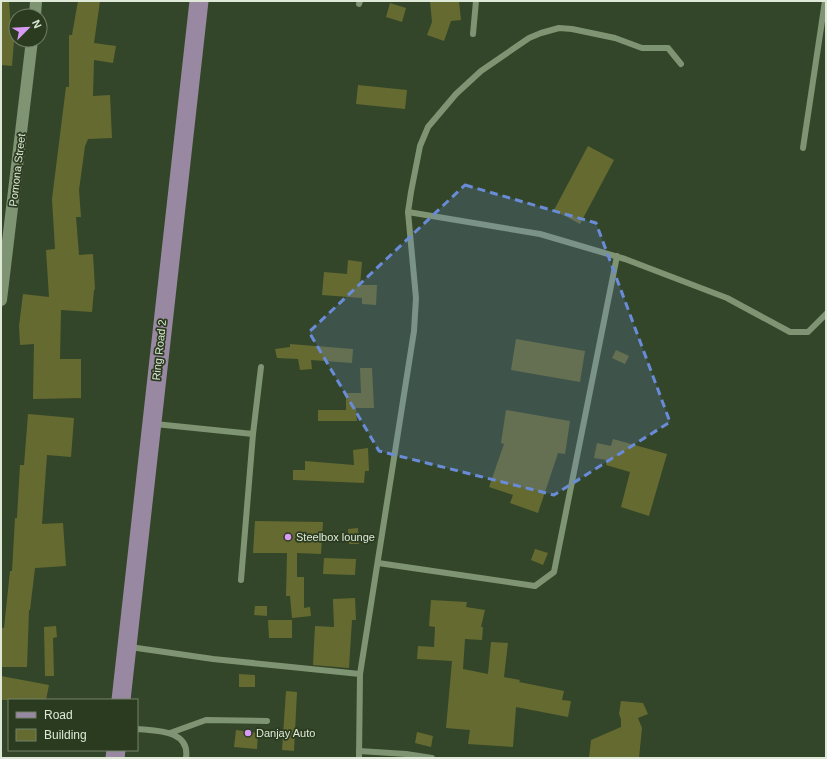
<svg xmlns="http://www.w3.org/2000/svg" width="827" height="759" font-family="Arial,sans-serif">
<rect width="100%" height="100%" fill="#344629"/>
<g fill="#656a31">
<path d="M 1,1 L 9,1 L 11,29 L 16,29 L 17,41 L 14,41 L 12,66 L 1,65 Z"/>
<path d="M 78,1 L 100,1 L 94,43 L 116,46 L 113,63 L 94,60 L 93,96 L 110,95 L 112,138 L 88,139 L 85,146 L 79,190 L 81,217 L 76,217 L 79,255 L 93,254 L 95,289 L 94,290 L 92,312 L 61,310 L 60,359 L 81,359 L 81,398 L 33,399 L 34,344 L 20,345 L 19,326 L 23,294 L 49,297 L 46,250 L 55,249 L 52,199 L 66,87 L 69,87 L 69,35 L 72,35 Z"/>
<path d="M 430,1 L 459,1 L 461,20 L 451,21 L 444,41 L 427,35 L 432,22 Z"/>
<path d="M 390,3 L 406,8 L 402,22 L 386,17 Z"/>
<path d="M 358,85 L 407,90 L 405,109 L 356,104 Z"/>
<path d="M 588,146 L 614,160 L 580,224 L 554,210 Z"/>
<path d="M 348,260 L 362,262 L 360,285 L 377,285 L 376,305 L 362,304 L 362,298 L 322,295 L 324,272 L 347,274 Z"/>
<path d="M 516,339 L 585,351 L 580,382 L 511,370 Z"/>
<path d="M 290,344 L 353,349 L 352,363 L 311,360 L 312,369 L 300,370 L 298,359 L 277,358 L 275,349 L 290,347 Z"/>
<path d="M 616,350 L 629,356 L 625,364 L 612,358 Z"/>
<path d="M 360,368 L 372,368 L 374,408 L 356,408 L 357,421 L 318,421 L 318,410 L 346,410 L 346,393 L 361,393 Z"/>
<path d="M 506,410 L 570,421 L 565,454 L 558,453 L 538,513 L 510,503 L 513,495 L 489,487 L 504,444 L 501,443 Z"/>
<path d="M 28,414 L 74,418 L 71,457 L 47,455 L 42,524 L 63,523 L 66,566 L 35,568 L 30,610 L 29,610 L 27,667 L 1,667 L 2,628 L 4,628 L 10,571 L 12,571 L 15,518 L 17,518 L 20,465 L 24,465 Z"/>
<path d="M 613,439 L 667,454 L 649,516 L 621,507 L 630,472 L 606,465 L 607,460 L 594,458 L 597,443 L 611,446 Z"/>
<path d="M 368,448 L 369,471 L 365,471 L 364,483 L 293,480 L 293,470 L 305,470 L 305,461 L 354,465 L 353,450 Z"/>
<path d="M 255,521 L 323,522 L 321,554 L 297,553 L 297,577 L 304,577 L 304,608 L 310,607 L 311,616 L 292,618 L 290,596 L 286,596 L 287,553 L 253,553 Z"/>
<path d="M 358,528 L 359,544 L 349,544 L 348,529 Z"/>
<path d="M 535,549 L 548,553 L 543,565 L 531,560 Z"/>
<path d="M 324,558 L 356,559 L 355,575 L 323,574 Z"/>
<path d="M 355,598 L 356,620 L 352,620 L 349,668 L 313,665 L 315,626 L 334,627 L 333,599 Z"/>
<path d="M 431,600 L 467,602 L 466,607 L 485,610 L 481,627 L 483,627 L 482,640 L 465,639 L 463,669 L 488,674 L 491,642 L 508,643 L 504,677 L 520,680 L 519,682 L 564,691 L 562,700 L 571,701 L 568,717 L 516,707 L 513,747 L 468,744 L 470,730 L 446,728 L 452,661 L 417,659 L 418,646 L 434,647 L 435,627 L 429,626 Z"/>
<path d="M 255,606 L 267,606 L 267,616 L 254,615 Z"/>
<path d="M 268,620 L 292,620 L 292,638 L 269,638 Z"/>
<path d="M 56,626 L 57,637 L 53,638 L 54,676 L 45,676 L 44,627 Z"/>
<path d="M 239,674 L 255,675 L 255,687 L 239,687 Z"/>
<path d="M 1,676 L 49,685 L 46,700 L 1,700 Z"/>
<path d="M 286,691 L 297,692 L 294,751 L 282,750 Z"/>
<path d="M 621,701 L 643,703 L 648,714 L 638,718 L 642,728 L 639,758 L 589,758 L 591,740 L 621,727 L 621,719 L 619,714 Z"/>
<path d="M 236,730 L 258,733 L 257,749 L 234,747 Z"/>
<path d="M 417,732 L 433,736 L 431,747 L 415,743 Z"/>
</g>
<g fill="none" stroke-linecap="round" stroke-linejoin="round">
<g stroke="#7f9473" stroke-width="6">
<path d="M 359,4 L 360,1"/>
<path d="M 473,34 L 476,1"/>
<path d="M 803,148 L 825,1"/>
<path d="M 408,212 L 540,234 L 625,259 L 727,298 L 790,332 L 808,332 L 826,314"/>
<path d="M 155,424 L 253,434 L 241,580"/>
<path d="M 253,434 L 261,367"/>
<path d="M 378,563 L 535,586 L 554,572 L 617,256"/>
<path d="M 130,647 L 213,659 L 360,674"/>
<path d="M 137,729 C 157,731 190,730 186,758"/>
<path d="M 170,733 L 206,720 L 267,721"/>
<path d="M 359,751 L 406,754 L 432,758"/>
<path d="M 359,758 L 360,674 L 414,331 L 416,298 L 408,212 L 411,192 L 420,146 L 428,127 L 456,94 L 481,71 L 529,38 L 541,33 L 559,28 L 572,29 L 615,38 L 642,48 L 668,48 L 681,64"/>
</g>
<g stroke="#7f9473" stroke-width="12">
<path d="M 35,16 L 36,1"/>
<path d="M 1,300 L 32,40"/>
</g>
<g stroke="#9988a1" stroke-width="19">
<path d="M 121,700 L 199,1"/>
<path d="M 115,758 L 116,750"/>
</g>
</g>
<path fill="#6a8cd8" fill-opacity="0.2" stroke="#6a8cd8" stroke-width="3" stroke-dasharray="8 5" stroke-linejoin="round" d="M 465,185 L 596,223 L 670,422 L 554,495 L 379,451 L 309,332 Z"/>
<g fill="#d99af7" stroke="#2a3b1f" stroke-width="1.5">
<circle cx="288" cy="537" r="4"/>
<circle cx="248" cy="733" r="4"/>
</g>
<g text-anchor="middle" stroke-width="3.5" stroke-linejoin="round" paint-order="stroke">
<g font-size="11" fill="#dee9d8" stroke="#2a3b1f">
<text transform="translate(17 170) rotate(-83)" y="4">Pomona Street</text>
<text transform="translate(159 350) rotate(-84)" y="4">Ring Road 2</text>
</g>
<g font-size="11" fill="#dee9d8" stroke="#2a3b1f" text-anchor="start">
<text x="296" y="541">Steelbox lounge</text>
<text x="256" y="737">Danjay Auto</text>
</g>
</g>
<rect width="827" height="759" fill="none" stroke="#dee9d8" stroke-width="4"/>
<rect x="8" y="699" width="130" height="52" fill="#2a3b1f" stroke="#728169"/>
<rect x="16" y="712" width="20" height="6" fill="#9988a1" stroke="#728169"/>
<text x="44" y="719" font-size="12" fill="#dee9d8">Road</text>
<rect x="16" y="729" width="20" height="12" fill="#656a31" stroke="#728169"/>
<text x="44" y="739" font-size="12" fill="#dee9d8">Building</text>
<g transform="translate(28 28) rotate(66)"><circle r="19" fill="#2a3b1f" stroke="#728169"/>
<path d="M0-3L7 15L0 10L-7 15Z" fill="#d99af7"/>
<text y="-6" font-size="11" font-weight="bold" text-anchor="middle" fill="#dee9d8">N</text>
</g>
</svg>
